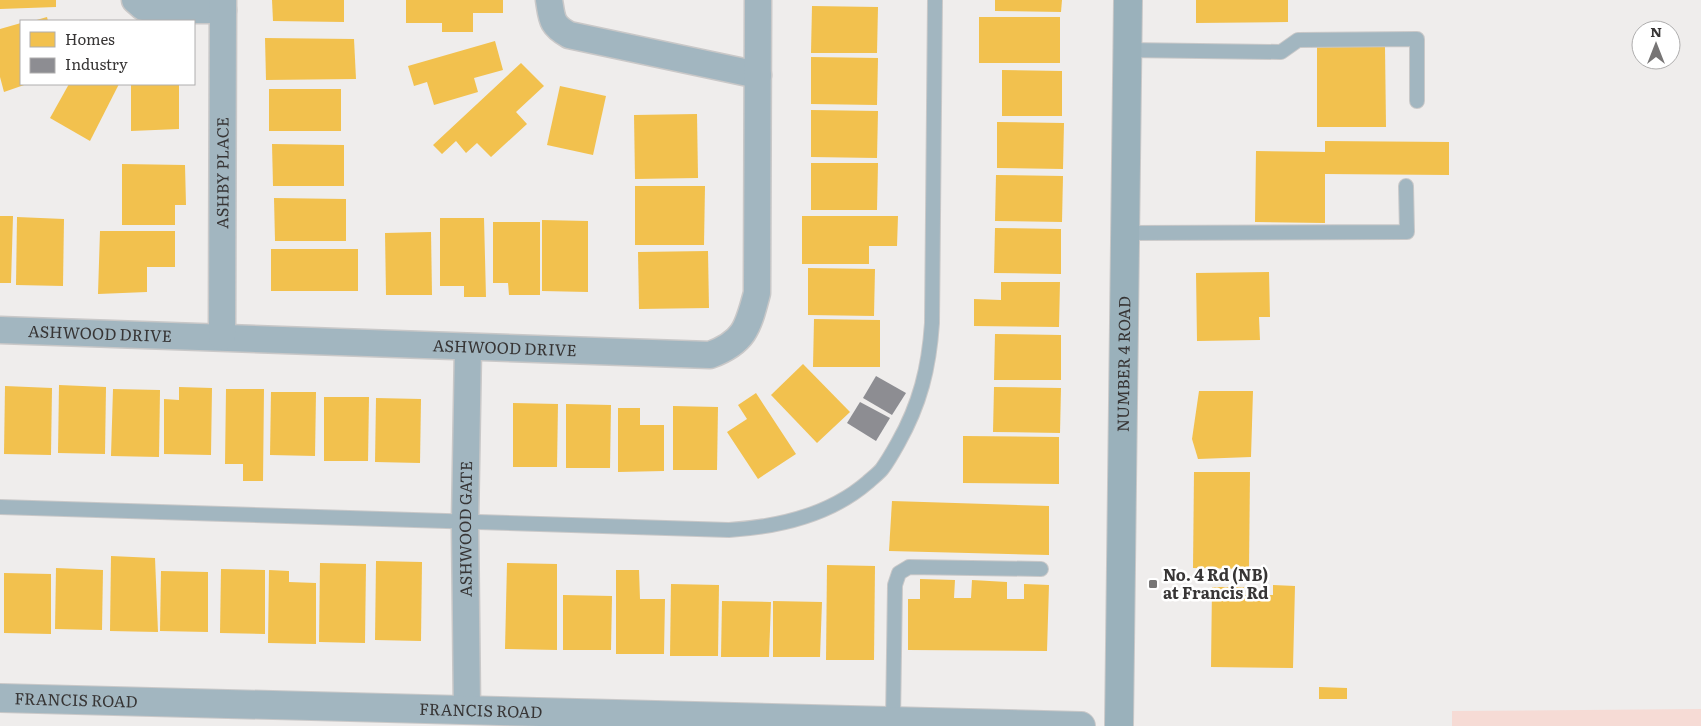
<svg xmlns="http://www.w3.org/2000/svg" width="1701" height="726" font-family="Literata,serif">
<rect width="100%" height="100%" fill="#efedec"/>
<path fill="#f6dbd5" d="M 1701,709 L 1701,726 L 1452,726 L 1452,711 Z"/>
<g fill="#f2c14e">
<path d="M 0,0 L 56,0 L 56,7 L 0,9 Z"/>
<path d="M 272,0 L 344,0 L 344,22 L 273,21 Z"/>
<path d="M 406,0 L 503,0 L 503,13 L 473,13 L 473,32 L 442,32 L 442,23 L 406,23 Z"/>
<path d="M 995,0 L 1062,0 L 1061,12 L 995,11 Z"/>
<path d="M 1196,0 L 1288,0 L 1288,22 L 1196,23 Z"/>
<path d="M 812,6 L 878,7 L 877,53 L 811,53 Z"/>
<path d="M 47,17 L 48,21 L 33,21 Z"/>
<rect x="979" y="17" width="81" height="46"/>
<path d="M 21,23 L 21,84 L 27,84 L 4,92 L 0,77 L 0,29 Z"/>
<path d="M 265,38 L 354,39 L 356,79 L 266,80 Z"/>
<path d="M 495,41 L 503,70 L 474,78 L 478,92 L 434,105 L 427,82 L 414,86 L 408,66 Z"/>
<path d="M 1317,47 L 1385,47 L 1386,127 L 1317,127 Z"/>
<path d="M 811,57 L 878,58 L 877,105 L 811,104 Z"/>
<path d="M 521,63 L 544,86 L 516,112 L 527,124 L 491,157 L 477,143 L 466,153 L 456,141 L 442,154 L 433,145 Z"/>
<path d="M 1002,70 L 1062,71 L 1062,116 L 1002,116 Z"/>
<path d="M 69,84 L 119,84 L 90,141 L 50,118 Z"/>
<path d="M 131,84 L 179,84 L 179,129 L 131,131 Z"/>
<path d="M 560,86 L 606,96 L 593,155 L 547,145 Z"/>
<rect x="269" y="89" width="72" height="42"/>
<path d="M 811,110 L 878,111 L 877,158 L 811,157 Z"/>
<path d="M 697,114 L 698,178 L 635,179 L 634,115 Z"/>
<path d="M 997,122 L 1064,123 L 1063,169 L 997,168 Z"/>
<path d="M 1325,141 L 1449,142 L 1449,175 L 1325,174 L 1325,223 L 1255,222 L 1256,151 L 1325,152 Z"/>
<path d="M 272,144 L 344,145 L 344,186 L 273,186 Z"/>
<path d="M 811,163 L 878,163 L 877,210 L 811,210 Z"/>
<path d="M 122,164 L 185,165 L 186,205 L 175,205 L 175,225 L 122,225 Z"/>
<path d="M 996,175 L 1063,176 L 1062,222 L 995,221 Z"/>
<path d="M 635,186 L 705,186 L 704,245 L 635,245 Z"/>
<path d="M 274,198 L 346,199 L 346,241 L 275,241 Z"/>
<path d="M 0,216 L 13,216 L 11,283 L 0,283 Z"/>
<path d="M 802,216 L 898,216 L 897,246 L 869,246 L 869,264 L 802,264 Z"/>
<path d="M 17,217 L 64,219 L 63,286 L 16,285 Z"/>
<path d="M 440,218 L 484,218 L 486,297 L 464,297 L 464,286 L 440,286 Z"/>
<path d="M 542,220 L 588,221 L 588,292 L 542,291 Z"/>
<path d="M 493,222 L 540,222 L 540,295 L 509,295 L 508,283 L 493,283 Z"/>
<path d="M 995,228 L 1061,229 L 1061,274 L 994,273 Z"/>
<path d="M 100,231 L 175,231 L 175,267 L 147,267 L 147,292 L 98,294 Z"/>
<path d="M 431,232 L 432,295 L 386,295 L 385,233 Z"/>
<rect x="271" y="249" width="87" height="42"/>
<path d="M 708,251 L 709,308 L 639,309 L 638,252 Z"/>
<path d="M 808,268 L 875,269 L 874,316 L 808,315 Z"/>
<path d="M 1269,272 L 1270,317 L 1259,317 L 1260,340 L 1197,341 L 1196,273 Z"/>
<path d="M 1001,282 L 1060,282 L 1059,327 L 974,326 L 974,299 L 1001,300 Z"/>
<path d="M 814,319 L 880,320 L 880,367 L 813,367 Z"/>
<path d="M 995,334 L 1061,335 L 1061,380 L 994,380 Z"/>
<path d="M 803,364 L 850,412 L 817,443 L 771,395 Z"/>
<path d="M 59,385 L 106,387 L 105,454 L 58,453 Z"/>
<path d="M 5,386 L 52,388 L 51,455 L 4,454 Z"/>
<path d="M 179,387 L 212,388 L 211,455 L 164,454 L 164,399 L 179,400 Z"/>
<path d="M 994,387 L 1061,388 L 1060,433 L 993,432 Z"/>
<path d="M 113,389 L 160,390 L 159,457 L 111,456 Z"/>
<path d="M 226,389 L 264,389 L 263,481 L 243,481 L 243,464 L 225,464 Z"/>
<path d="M 1199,391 L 1253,391 L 1251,457 L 1198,459 L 1192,439 Z"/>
<path d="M 271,392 L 316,392 L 315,456 L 270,455 Z"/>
<path d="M 756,393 L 796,454 L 758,479 L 727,432 L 747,419 L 738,405 Z"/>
<path d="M 324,397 L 369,397 L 368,461 L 324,461 Z"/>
<path d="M 376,398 L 421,399 L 420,463 L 375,462 Z"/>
<path d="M 513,403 L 558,404 L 557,467 L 513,467 Z"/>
<path d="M 566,404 L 611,405 L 610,468 L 566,468 Z"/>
<path d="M 673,406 L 718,407 L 717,470 L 673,470 Z"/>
<path d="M 618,408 L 640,408 L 640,425 L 664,425 L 664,471 L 618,472 Z"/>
<path d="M 963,436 L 1059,437 L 1059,484 L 963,483 Z"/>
<path d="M 1194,472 L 1250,472 L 1249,569 L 1193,568 Z"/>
<path d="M 892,501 L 1049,506 L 1049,555 L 889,551 Z"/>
<path d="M 111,556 L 155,558 L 158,632 L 110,631 Z"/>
<path d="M 376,561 L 422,562 L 421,641 L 375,640 Z"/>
<path d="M 320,563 L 366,564 L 365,643 L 319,642 Z"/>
<path d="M 507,563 L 557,564 L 557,650 L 505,649 Z"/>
<path d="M 827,565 L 875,566 L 874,660 L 826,660 Z"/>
<path d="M 56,568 L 103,570 L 102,630 L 55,629 Z"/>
<path d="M 221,569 L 265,570 L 265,634 L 220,633 Z"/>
<path d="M 269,570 L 289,571 L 289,582 L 316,583 L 316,644 L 268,643 Z"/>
<path d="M 616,570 L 639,570 L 640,599 L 665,599 L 664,654 L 616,654 Z"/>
<path d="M 161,571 L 208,572 L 208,632 L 160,631 Z"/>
<path d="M 4,573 L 51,574 L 51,634 L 4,633 Z"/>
<path d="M 920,579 L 955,580 L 954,598 L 971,598 L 972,580 L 1007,582 L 1007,599 L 1024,599 L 1024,584 L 1049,585 L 1047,651 L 908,650 L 908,599 L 920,599 Z"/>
<path d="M 671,584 L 719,585 L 718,656 L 670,656 Z"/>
<path d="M 1273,585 L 1295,586 L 1293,668 L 1211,667 L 1212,587 L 1244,587 L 1244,595 L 1273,595 Z"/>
<path d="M 563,595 L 612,596 L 611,650 L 563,650 Z"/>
<path d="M 722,601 L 771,602 L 769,657 L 721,657 Z"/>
<path d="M 773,601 L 822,602 L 820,657 L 773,657 Z"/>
<path d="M 1319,687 L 1347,688 L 1347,699 L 1319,699 Z"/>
</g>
<g fill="#8d8d92">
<path d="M 876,376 L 906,393 L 892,415 L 863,398 Z"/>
<path d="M 860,402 L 890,418 L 876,441 L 847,423 Z"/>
</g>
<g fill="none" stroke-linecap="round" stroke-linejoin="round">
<defs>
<g id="service">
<path d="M 1127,50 L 1281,52 L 1298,40 L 1417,39 L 1417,101"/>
<path d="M 1125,233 L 1407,232 L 1406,186"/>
<path d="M 0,507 L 729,530 C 778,527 830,515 868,482 C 872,478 878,474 882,469 C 888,461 893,452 898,443 C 920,404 929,368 932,323 L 935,0"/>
<path d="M 893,721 L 895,585 L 899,573 L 909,567 L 1041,569"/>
</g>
<g id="minor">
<path d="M 135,0 L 143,7 L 162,10 L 223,10"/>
<path d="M 549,0 C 552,19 551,25 569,35 L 758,75"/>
<path id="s1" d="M 0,330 L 710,355 C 745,342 748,327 757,293 L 758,0"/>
<path id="s2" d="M 222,337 L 223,0"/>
<path id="s3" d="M 467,710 L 465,523 L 468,347"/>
</g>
<g id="tertiary">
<path id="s4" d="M 0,698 L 1081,726"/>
</g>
<g id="secondary">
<path id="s5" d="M 1119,726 L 1128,0"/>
</g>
</defs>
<use href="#service" stroke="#c9c8c8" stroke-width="16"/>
<use href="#minor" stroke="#c9c8c8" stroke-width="29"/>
<use href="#tertiary" stroke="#c9c8c8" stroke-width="30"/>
<use href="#secondary" stroke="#c9c8c8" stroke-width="30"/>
<use href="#service" stroke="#a2b6c0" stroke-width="14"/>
<use href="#minor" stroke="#a2b6c0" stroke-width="26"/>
<use href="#tertiary" stroke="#a2b6c0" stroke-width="28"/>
<use href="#secondary" stroke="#9ab1bb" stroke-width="28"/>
</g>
<rect fill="#777575" stroke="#fff" stroke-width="2" x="1148" y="579" width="10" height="10" rx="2.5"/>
<g text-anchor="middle" stroke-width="5" stroke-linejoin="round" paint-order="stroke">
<g font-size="16" fill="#373535" stroke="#fff">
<text dy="6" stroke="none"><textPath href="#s2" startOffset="164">ASHBY PLACE</textPath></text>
<text dy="6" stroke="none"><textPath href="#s1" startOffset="100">ASHWOOD DRIVE</textPath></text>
<text dy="6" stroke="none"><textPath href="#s1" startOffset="505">ASHWOOD DRIVE</textPath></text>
<text dy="6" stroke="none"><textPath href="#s5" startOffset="362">NUMBER 4 ROAD</textPath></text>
<text dy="6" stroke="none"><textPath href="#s3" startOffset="181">ASHWOOD GATE</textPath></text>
<text dy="6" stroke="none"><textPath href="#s4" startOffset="76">FRANCIS ROAD</textPath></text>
<text dy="6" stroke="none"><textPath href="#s4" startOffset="481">FRANCIS ROAD</textPath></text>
</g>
<g font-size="16" font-weight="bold" fill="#373535" stroke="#fff" text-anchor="start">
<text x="1163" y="581">No. 4 Rd (NB)<tspan x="1163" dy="18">at Francis Rd</tspan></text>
</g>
</g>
<rect x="20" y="20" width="175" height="65" fill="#ffffff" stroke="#afaeae"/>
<rect x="30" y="32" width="25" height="15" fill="#f2c14e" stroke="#afaeae"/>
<text x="65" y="45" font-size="15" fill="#373535">Homes</text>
<rect x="30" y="58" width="25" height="15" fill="#8d8d92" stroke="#afaeae"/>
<text x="65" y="70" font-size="15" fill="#373535">Industry</text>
<g transform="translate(1656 45)"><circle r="24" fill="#ffffff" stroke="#afaeae"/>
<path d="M0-4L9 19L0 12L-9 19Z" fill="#777575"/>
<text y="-8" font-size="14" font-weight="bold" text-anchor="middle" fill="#373535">N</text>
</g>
</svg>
